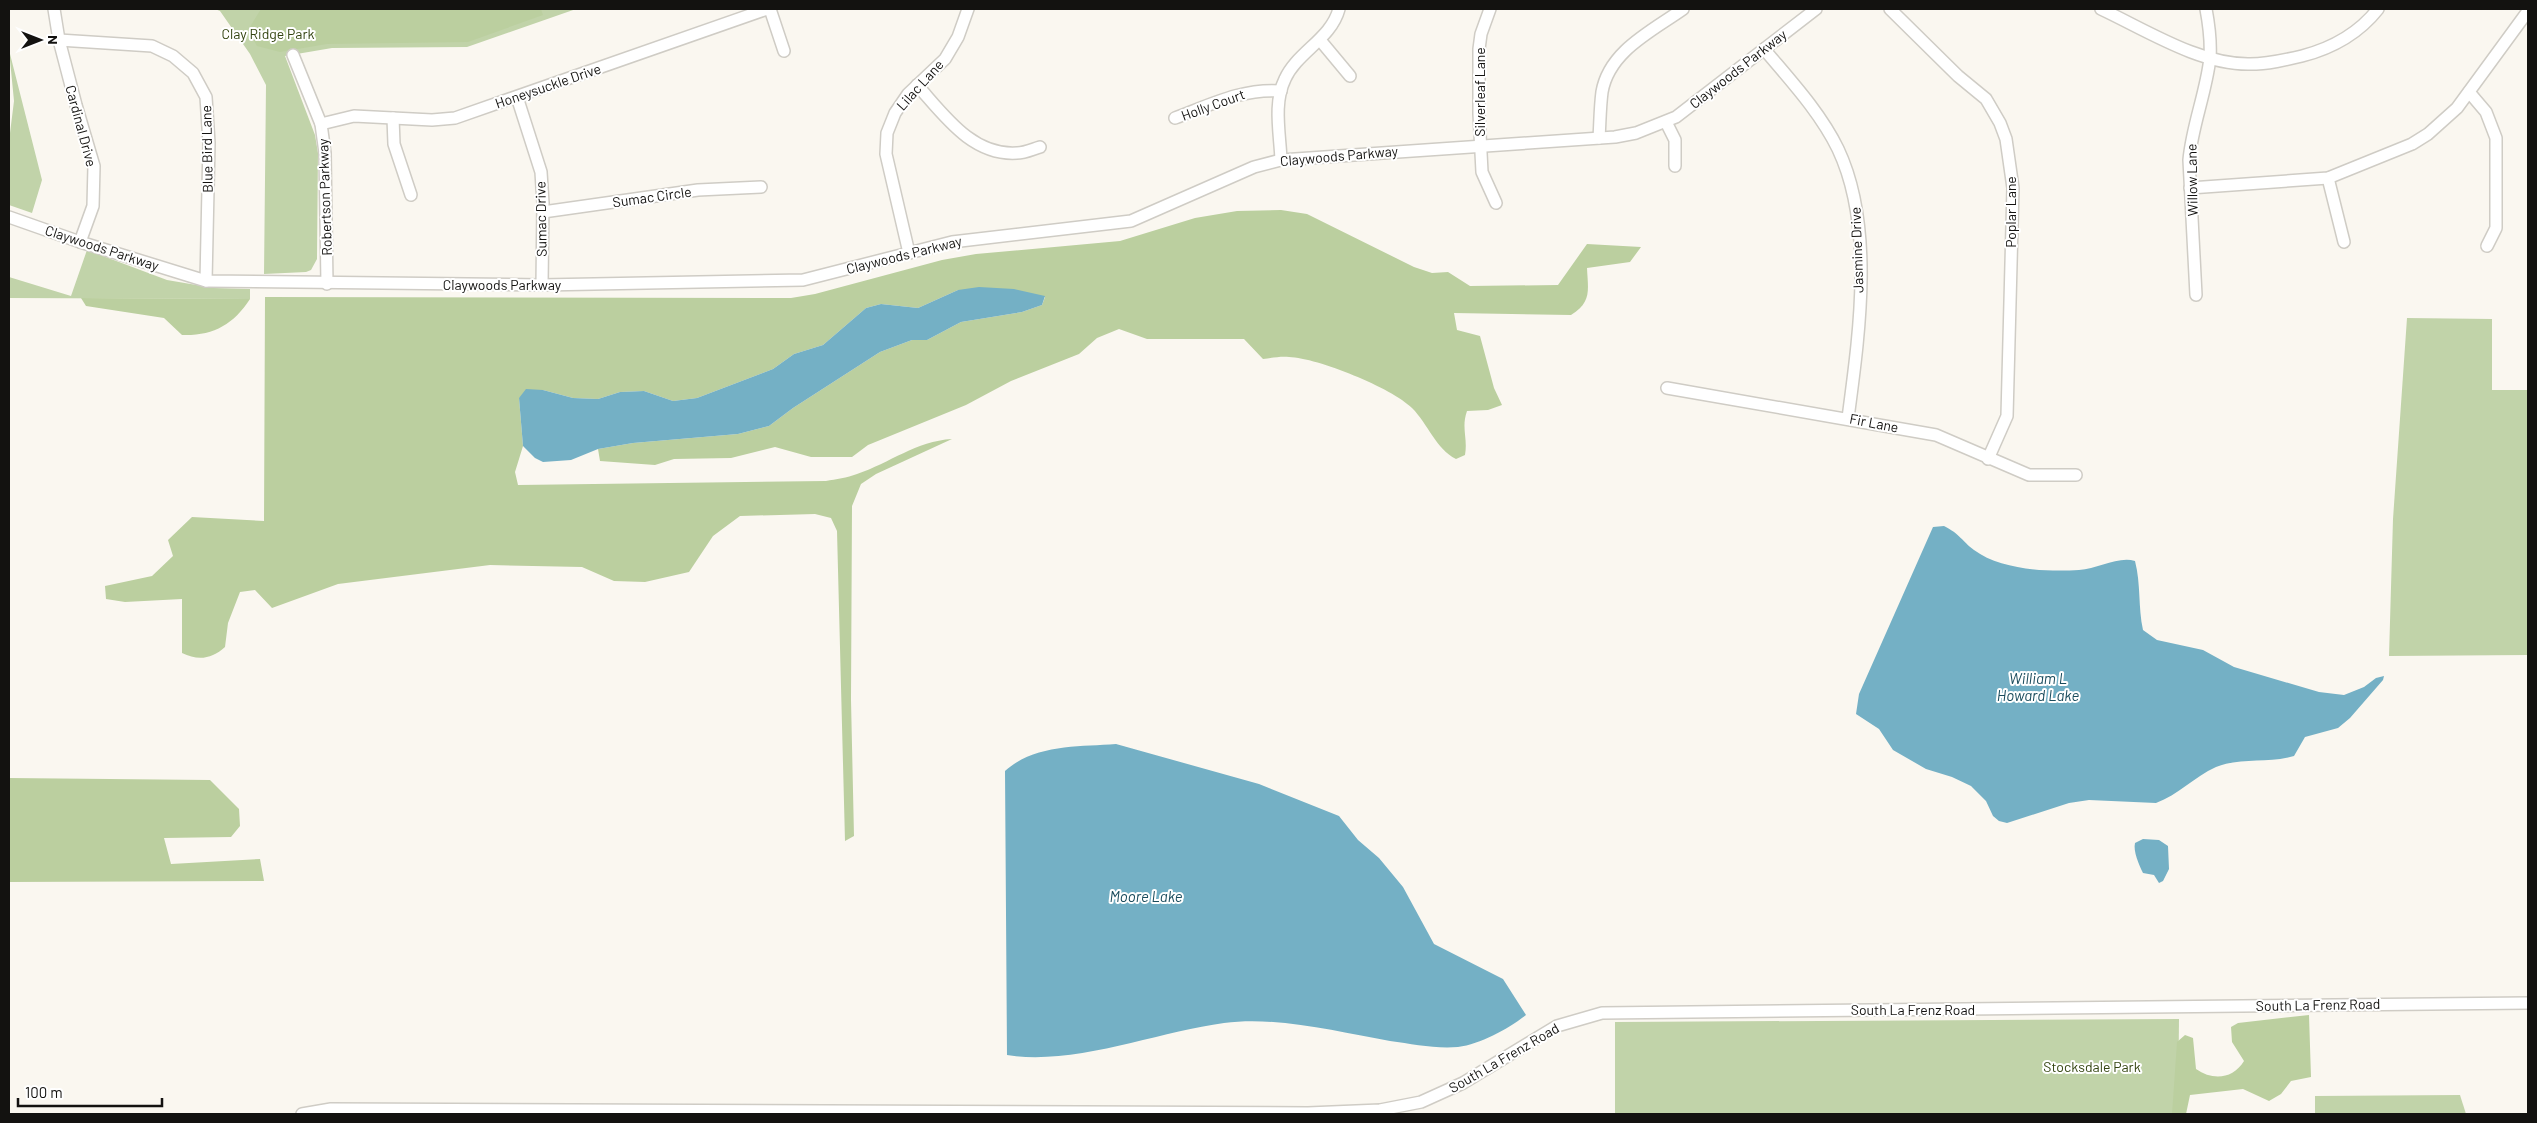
<svg xmlns="http://www.w3.org/2000/svg" width="2537" height="1123" font-family="Barlow,sans-serif">
<rect width="100%" height="100%" fill="#faf7f0"/>
<g fill="#c1d3a9">
<path d="M 215,9 L 576,9 L 467,47 L 332,48 L 285,56 L 315,135 L 318,153 L 317,259 L 311,270 L 306,272 L 264,274 L 266,85 L 250,54 L 220,11 Z"/>
<path d="M 9,50 L 42,180 L 32,213 L 9,205 L 9,141 L 14,101 Z"/>
<path d="M 87,250 L 167,280 L 214,288 L 250,289 L 250,299 L 9,298 L 9,277 L 71,296 Z"/>
<path d="M 2407,318 L 2492,319 L 2492,390 L 2528,390 L 2528,655 L 2389,656 L 2393,519 Z"/>
<path d="M 2179,1019 L 2178,1114 L 1615,1114 L 1615,1022 Z"/>
<path d="M 2460,1095 L 2466,1114 L 2315,1114 L 2315,1096 Z"/>
</g>
<g fill="#bbcf9f">
<path d="M 261,9 L 541,9 L 543,15 L 468,42 L 327,44 L 280,52 L 257,46 L 248,30 Z"/>
<path d="M 1281,210 L 1307,214 L 1414,267 L 1432,273 L 1448,272 L 1470,286 L 1558,285 L 1587,244 L 1641,247 L 1630,262 L 1587,268 C 1588,290 1592,302 1571,315 L 1454,313 L 1457,330 L 1480,336 L 1494,388 L 1502,405 L 1488,410 L 1467,411 C 1461,428 1468,438 1465,455 L 1456,459 C 1436,449 1428,424 1412,408 C 1392,388 1318,358 1289,357 C 1281,356 1271,358 1263,359 L 1244,339 L 1147,339 L 1119,329 L 1097,338 L 1079,354 L 1011,381 L 966,405 L 868,445 L 852,457 L 811,457 L 775,447 L 731,458 L 674,459 L 655,465 L 600,461 L 598,449 L 633,443 L 738,434 L 769,426 L 793,408 L 880,352 L 912,340 L 927,340 L 961,322 L 1022,312 L 1042,305 L 1045,297 L 958,290 L 918,308 L 881,304 L 866,308 L 823,345 L 794,354 L 773,369 L 697,398 L 673,401 L 644,391 L 620,392 L 598,399 L 573,398 L 543,390 L 519,398 L 523,446 L 515,472 L 518,485 L 826,481 C 836,479 847,478 857,474 C 890,463 916,441 952,439 L 876,474 L 861,484 L 852,506 L 851,700 L 854,836 L 845,841 L 837,531 L 831,518 L 815,514 L 740,516 L 713,536 L 689,572 L 645,582 L 614,581 L 582,567 L 490,565 L 338,584 L 272,608 L 255,590 L 240,592 L 228,623 L 225,647 C 212,659 198,661 182,653 L 182,599 L 125,602 L 106,599 L 105,586 L 152,576 L 173,556 L 168,540 L 192,517 L 264,521 L 265,297 L 791,298 L 815,294 L 942,260 L 976,254 L 1120,241 L 1195,218 L 1237,211 Z"/>
<path d="M 81,298 L 250,299 C 233,325 213,336 182,335 L 164,318 L 86,306 Z"/>
<path d="M 9,778 L 210,780 L 239,809 L 240,826 L 231,837 L 164,838 L 171,864 L 260,859 L 264,881 L 9,882 Z"/>
<path d="M 2309,1015 L 2311,1077 L 2291,1081 L 2281,1094 L 2269,1101 L 2243,1089 L 2190,1095 L 2186,1114 L 2172,1114 L 2177,1042 L 2185,1035 L 2193,1038 L 2196,1069 C 2213,1081 2233,1079 2244,1061 L 2232,1042 L 2231,1027 L 2238,1023 Z"/>
</g>
<g fill="#74b0c5">
<path d="M 979,287 L 1014,289 L 1045,296 L 1042,305 L 1022,312 L 961,322 L 927,340 L 912,340 L 880,352 L 793,408 L 769,426 L 738,434 L 633,443 L 598,449 L 571,460 L 543,462 L 535,458 L 523,446 L 519,398 L 526,389 L 543,390 L 573,398 L 598,399 L 620,392 L 644,391 L 673,401 L 697,398 L 773,369 L 794,354 L 823,345 L 866,308 L 881,304 L 918,308 L 958,290 Z"/>
<path d="M 1944,526 C 1960,534 1962,541 1974,550 C 2001,570 2047,572 2079,570 C 2098,569 2118,556 2135,561 C 2141,584 2138,607 2143,630 L 2157,640 L 2203,650 L 2234,667 L 2319,692 L 2344,695 L 2364,687 L 2376,678 L 2384,676 L 2383,680 L 2350,718 L 2338,728 L 2305,737 L 2294,756 C 2268,764 2241,757 2216,767 C 2194,777 2178,795 2156,803 L 2089,800 L 2069,803 L 2007,823 L 1999,821 L 1993,816 L 1986,801 L 1971,786 L 1952,777 L 1926,769 L 1893,750 L 1879,729 L 1856,714 L 1859,694 L 1933,527 Z"/>
<path d="M 1116,744 L 1259,784 L 1339,816 L 1358,840 L 1379,858 L 1403,887 L 1434,944 L 1503,979 L 1526,1015 C 1508,1029 1481,1044 1458,1047 C 1435,1049 1413,1044 1390,1041 C 1338,1032 1278,1016 1224,1023 C 1157,1032 1074,1066 1007,1055 L 1005,771 C 1035,744 1078,747 1116,744 Z"/>
<path d="M 2143,839 L 2159,840 L 2168,846 L 2169,869 L 2163,881 L 2159,883 L 2154,875 L 2143,873 C 2139,865 2133,851 2135,843 Z"/>
</g>
<g fill="none" stroke-linecap="round" stroke-linejoin="round">
<defs>
<g id="minor">
<path d="M 54,9 L 59,40 L 76,105 L 94,166 L 93,206 L 80,242"/>
<path d="M 770,9 L 784,51"/>
<path d="M 1490,9 L 1481,34 L 1479,49 L 1479,114 L 1482,172 L 1496,203"/>
<path d="M 1890,9 L 1958,76 L 1986,99 L 2000,123 L 2006,139 L 2013,188 L 2007,416 L 1988,459"/>
<path d="M 2101,9 C 2146,30 2200,65 2250,64 C 2268,64 2285,60 2302,56 C 2333,48 2359,33 2378,9"/>
<path d="M 59,40 L 152,46 L 173,56 L 193,73 L 206,97 L 209,143 L 206,281"/>
<path d="M 1320,40 L 1350,76"/>
<path d="M 1764,49 C 1790,80 1820,112 1838,149 C 1875,227 1859,335 1848,418"/>
<path d="M 293,55 L 321,124 L 325,153 L 327,284"/>
<path d="M 917,85 C 944,115 972,156 1017,153 C 1025,153 1033,149 1040,147"/>
<path d="M 2469,92 L 2486,112 L 2496,138 L 2496,228 L 2487,246"/>
<path d="M 517,97 L 541,172 L 543,203 L 542,285"/>
<path d="M 393,118 L 394,144 L 411,195"/>
<path d="M 1175,118 C 1210,105 1242,88 1281,91"/>
<path d="M 1666,122 L 1675,140 L 1675,166"/>
<path d="M 321,124 L 354,116 L 432,120 L 455,118 L 767,9"/>
<path d="M 1599,138 C 1600,123 1600,107 1602,92 C 1609,51 1652,31 1683,9"/>
<path d="M 1281,160 C 1280,134 1273,103 1285,79 C 1297,52 1331,39 1339,9"/>
<path d="M 2328,178 L 2344,242"/>
<path d="M 2190,188 L 2328,178 L 2412,144 L 2428,134 L 2457,108 L 2528,11"/>
<path d="M 543,212 L 698,190 L 761,187"/>
<path d="M 9,217 L 80,242 L 206,281 L 542,285 L 803,280 L 952,242 L 1131,221 L 1254,167 L 1281,160 L 1615,137 L 1636,133 L 1676,117 L 1816,9"/>
<path d="M 909,253 L 886,154 L 887,133 L 895,113 L 908,94 L 945,59 L 958,37 L 968,9"/>
<path d="M 2196,295 L 2189,160 C 2192,126 2206,93 2210,58 C 2211,42 2209,25 2206,9"/>
<path d="M 1667,388 L 1936,435 L 2029,475 L 2076,475"/>
<path d="M 302,1114 L 331,1109 L 1308,1113 L 1380,1110 L 1421,1102 L 1463,1083 L 1557,1026 L 1602,1013 L 2528,1003"/>
</g>
</defs>
<use href="#minor" stroke="#cfccc5" stroke-width="14"/>
<use href="#minor" stroke="#fff" stroke-width="11"/>
</g>
<g text-anchor="middle" stroke-width="4" stroke-linejoin="round" paint-order="stroke">
<g font-size="14" fill="#334410" stroke="#fff">
<text x="268" y="39">Clay Ridge Park</text>
<text x="2092" y="1072">Stocksdale Park</text>
</g>
<g font-size="14" fill="#131210" stroke="#fff">
<text transform="translate(1738 69) rotate(-38)" y="5">Claywoods Parkway</text>
<text transform="translate(920 85) rotate(-48)" y="5">Lilac Lane</text>
<text transform="translate(548 86) rotate(-19)" y="5">Honeysuckle Drive</text>
<text transform="translate(1480 92) rotate(-90)" y="5">Silverleaf Lane</text>
<text transform="translate(1213 105) rotate(-20)" y="5">Holly Court</text>
<text transform="translate(81 126) rotate(75)" y="5">Cardinal Drive</text>
<text transform="translate(207 149) rotate(-91)" y="5">Blue Bird Lane</text>
<text transform="translate(1339 156) rotate(-5)" y="5">Claywoods Parkway</text>
<text transform="translate(2192 180) rotate(-91)" y="5">Willow Lane</text>
<text transform="translate(325 197) rotate(-92)" y="5">Robertson Parkway</text>
<text transform="translate(652 197) rotate(-8)" y="5">Sumac Circle</text>
<text transform="translate(2011 212) rotate(-90)" y="5">Poplar Lane</text>
<text transform="translate(541 219) rotate(-91)" y="5">Sumac Drive</text>
<text transform="translate(102 248) rotate(18)" y="5">Claywoods Parkway</text>
<text transform="translate(1857 250) rotate(-92)" y="5">Jasmine Drive</text>
<text transform="translate(904 255) rotate(-14)" y="5">Claywoods Parkway</text>
<text x="502" y="290">Claywoods Parkway</text>
<text transform="translate(1874 423) rotate(11)" y="5">Fir Lane</text>
<text transform="translate(2318 1005) rotate(-1)" y="5">South La Frenz Road</text>
<text x="1913" y="1015">South La Frenz Road</text>
<text transform="translate(1504 1058) rotate(-30)" y="5">South La Frenz Road</text>
</g>
<g font-size="15" font-style="italic" fill="#1a4c5d" stroke="#fff">
<text x="2038" y="684">William L<tspan x="2038" dy="17">Howard Lake</tspan></text>
<text x="1146" y="902">Moore Lake</text>
</g>
</g>
<rect width="2537" height="1123" fill="none" stroke="#131210" stroke-width="20"/>
<g transform="translate(40 40) rotate(90)" stroke="#ffffff" stroke-width="4" paint-order="stroke">
<path d="M0-4L9 19L0 12L-9 19Z" fill="#131210"/>
<text y="-8" font-size="14" font-weight="bold" text-anchor="middle" fill="#131210">N</text>
</g>
<path d="M18 1098v8h144v-8" fill="none" stroke="#131210" stroke-width="2.5"/>
<text x="25" y="1098" font-size="15" fill="#131210" stroke="#ffffff" stroke-width="4" paint-order="stroke">100 m</text>
</svg>
